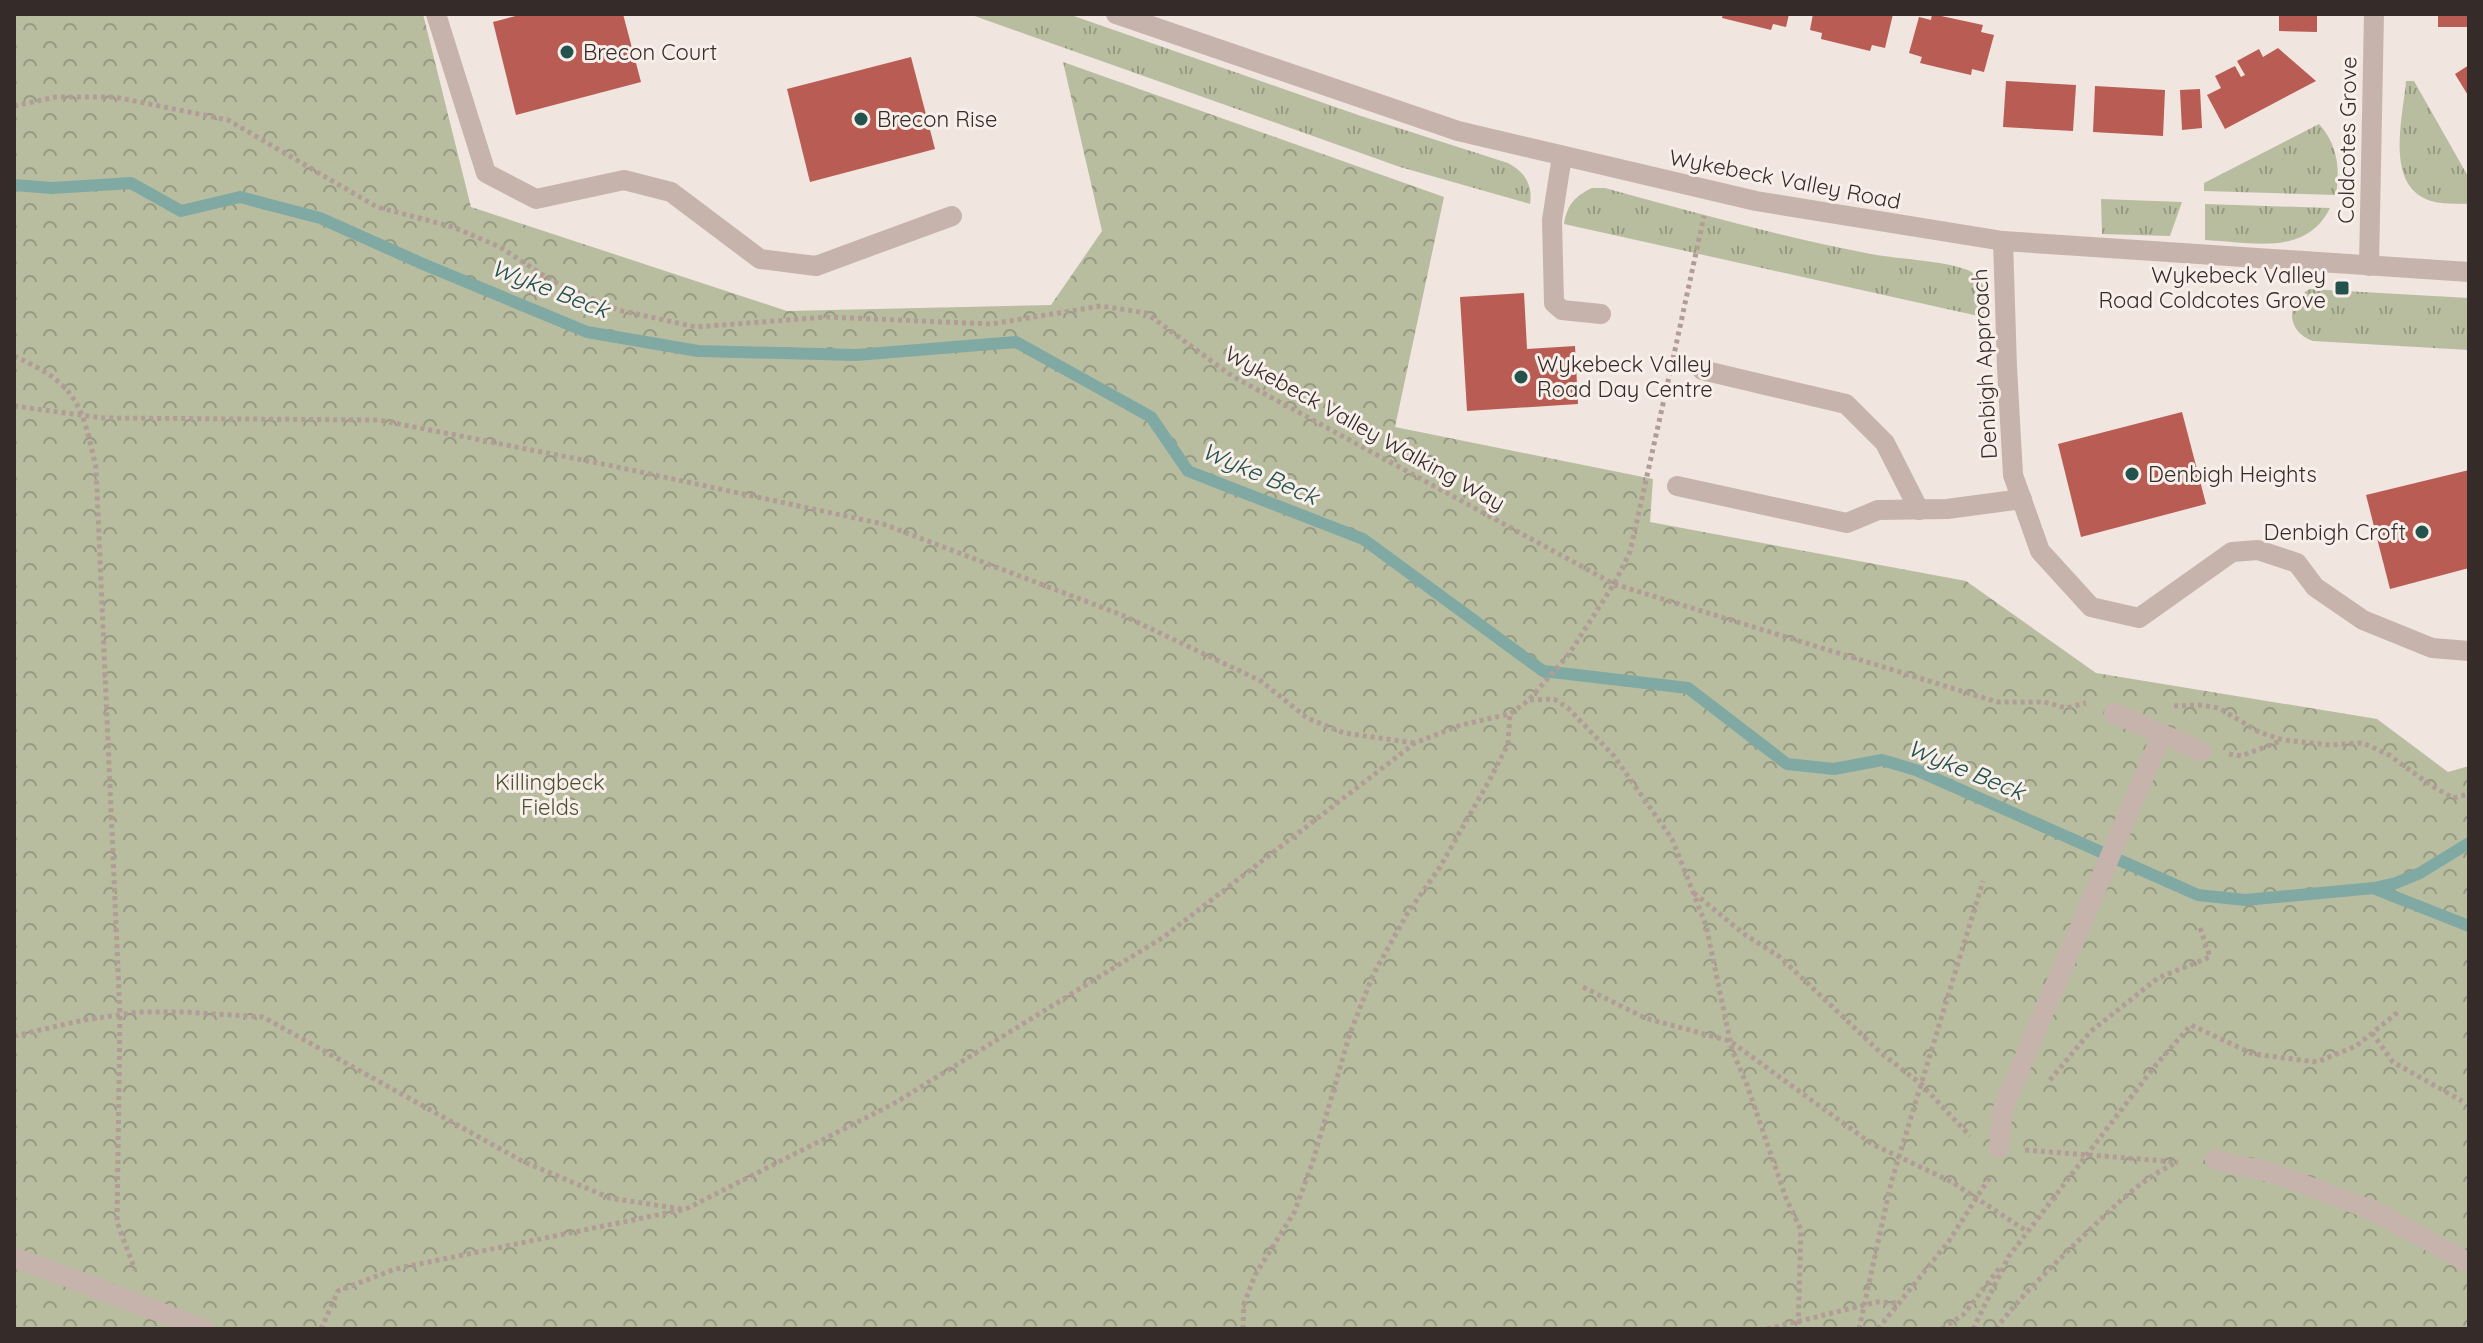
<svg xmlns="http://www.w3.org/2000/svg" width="2483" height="1343" font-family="Quicksand,sans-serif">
<defs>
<pattern id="grass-tufts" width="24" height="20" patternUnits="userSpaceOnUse" patternTransform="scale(2)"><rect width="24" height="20" fill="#b8bda0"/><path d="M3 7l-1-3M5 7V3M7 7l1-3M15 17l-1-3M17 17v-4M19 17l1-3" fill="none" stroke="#969a83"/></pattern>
<pattern id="park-crowns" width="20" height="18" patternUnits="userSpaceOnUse" patternTransform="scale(2)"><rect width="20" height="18" fill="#b8bda0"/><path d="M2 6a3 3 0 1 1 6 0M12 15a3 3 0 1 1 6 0" fill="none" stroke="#969a83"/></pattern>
</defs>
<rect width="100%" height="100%" fill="#f0e5df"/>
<g fill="url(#grass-tufts)">
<path d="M 969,14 L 1068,14 L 1361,116 L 1508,163 C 1525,172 1533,185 1530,204 L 1400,167 Z"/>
<path d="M 2406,81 L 2414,81 L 2469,178 L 2469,204 C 2457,203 2443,205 2431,201 C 2384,186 2403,118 2406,81 Z"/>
<path d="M 2319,124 C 2338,145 2340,169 2336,195 L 2204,191 L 2204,183 Z"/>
<path d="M 1592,188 L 1605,188 C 1693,212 1781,237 1871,254 C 1895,259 1956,261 1973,273 C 1989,284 1986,301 1983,317 L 1564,224 C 1567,205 1575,196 1592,188 Z"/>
<path d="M 2101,199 L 2182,202 L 2170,236 L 2102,234 Z"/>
<path d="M 2205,204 L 2330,208 C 2306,257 2251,242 2205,240 Z"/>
<path d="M 2310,289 L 2469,298 L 2469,350 L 2313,341 C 2286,332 2285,302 2310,289 Z"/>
</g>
<path fill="url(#park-crowns)" d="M 14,14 L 423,14 L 471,207 L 787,311 L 1051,305 L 1102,231 L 1063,62 L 1444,197 L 1395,427 L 1653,479 L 1650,522 L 1966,581 L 2096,673 L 2377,719 L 2448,772 L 2469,766 L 2469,1329 L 14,1329 Z"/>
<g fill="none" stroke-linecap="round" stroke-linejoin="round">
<g stroke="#81a9a4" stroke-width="12">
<path d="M 14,185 L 52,188 L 131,183 L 181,211 L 240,197 L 320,218 L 423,264 L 587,332 L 698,351 L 856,355 L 1016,342 L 1151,417 L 1188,471 L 1363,539 L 1543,671 L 1688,688 L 1787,764 L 1834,769 L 1882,760 L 1916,770 L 2198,895 L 2245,900 L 2374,888 L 2396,883 L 2420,873 L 2469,843"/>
<path d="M 2375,889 L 2469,926"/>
</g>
</g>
<g fill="#b85c54">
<path d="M 523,14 L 623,14 L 641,82 L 516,115 L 493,22 Z"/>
<path d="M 1723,14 L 1789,14 L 1786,27 L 1773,24 L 1771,30 L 1722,18 Z"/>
<path d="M 1813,14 L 1893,14 L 1885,48 L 1872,45 L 1870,51 L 1821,39 L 1822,33 L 1810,30 Z"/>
<path d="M 1932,14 L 1983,25 L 1981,32 L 1994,35 L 1984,72 L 1972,69 L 1971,75 L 1945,69 L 1920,63 L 1922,57 L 1909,53 L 1919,17 L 1931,20 Z"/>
<path d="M 2279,14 L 2317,14 L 2317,32 L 2279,31 Z"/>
<rect x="2438" y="14" width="31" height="13"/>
<path d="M 2278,48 L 2316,81 L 2225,129 L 2207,95 L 2221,88 L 2215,76 L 2235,66 L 2241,77 L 2245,75 L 2237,61 L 2259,49 L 2263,57 Z"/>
<path d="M 911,57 L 935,149 L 810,182 L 787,89 Z"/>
<path d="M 2469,65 L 2469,97 L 2455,74 Z"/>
<path d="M 2006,81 L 2076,85 L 2073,131 L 2003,127 Z"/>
<path d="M 2095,86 L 2165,90 L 2163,136 L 2093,132 Z"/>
<path d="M 2200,89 L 2202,128 L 2182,130 L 2180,90 Z"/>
<path d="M 1524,293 L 1527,349 L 1575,346 L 1578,404 L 1467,411 L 1460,297 Z"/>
<path d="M 2182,412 L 2206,504 L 2081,537 L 2058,444 Z"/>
<path d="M 2469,470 L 2469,568 L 2390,589 L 2366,495 Z"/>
</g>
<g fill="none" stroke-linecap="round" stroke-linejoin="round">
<g stroke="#b29d96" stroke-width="5" stroke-dasharray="4 4" stroke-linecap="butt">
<path d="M 14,106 L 56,97 L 115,97 L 228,120 L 377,207 L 453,227 L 500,247 L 552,281 L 618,310 L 696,327 L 827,317 L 991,324 L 1101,306 L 1146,313 L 1232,376 L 1614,584 L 1997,702 L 2044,702 L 2066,708 L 2086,703"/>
<path d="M 14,356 C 77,384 82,404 96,468 L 120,1015 L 117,1222 L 135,1270"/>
<path d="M 1673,359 L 1704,216"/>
<path d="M 14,406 L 103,418 L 379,420 L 608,465 L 883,524 L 1122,615 L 1261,681 L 1307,718 L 1344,733 L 1415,743"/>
<path d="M 1530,700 L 1554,699 L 1568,708 L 1614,756 L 1672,839 L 1706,925 L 1732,1050 L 1747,1085 L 1786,1198 L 1801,1230 L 1798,1329"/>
<path d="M 2174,706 L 2199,705 L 2219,708 L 2259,732 L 2283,740 L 2330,745 L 2363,743 L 2389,755 L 2432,786 L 2453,798 L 2469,794"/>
<path d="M 2229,754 L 2241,756 L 2281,741"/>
<path d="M 1694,893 L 1744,934 L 1780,957 L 1881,1053 L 1921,1084 L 1970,1136"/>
<path d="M 1583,987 L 1645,1018 L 1730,1041 L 1872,1144 L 1952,1182 L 2028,1232"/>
<path d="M 2372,1033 L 2393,1062 L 2462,1101"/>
<path d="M 14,1036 L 84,1020 L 139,1012 L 185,1012 L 263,1017 L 522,1161 L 610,1198 L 681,1209"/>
<path d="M 2050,1080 L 2090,1032 L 2158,978 L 2210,957 L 2199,925"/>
<path d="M 2025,1150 L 2178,1162"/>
<path d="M 321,1329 L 338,1291 L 395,1269 L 686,1209 L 893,1104 L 1162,938 L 1415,743 L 1461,725 L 1510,714 L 1529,700 L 1569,654 L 1614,584 L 1630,552 L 1671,368"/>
<path d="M 1243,1329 L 1244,1304 L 1255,1275 L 1295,1211 L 1313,1161 L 1350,1033 L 1373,975 L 1407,914 L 1440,867 L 1489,781 L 1508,744 L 1510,714"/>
<path d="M 1767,1329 L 1877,1302 L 1899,1303"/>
<path d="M 1859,1329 L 1891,1183 L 1983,881"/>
<path d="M 1878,1329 L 1949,1241 L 1991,1175"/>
<path d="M 1942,1329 L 1964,1314 L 2001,1266"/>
<path d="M 1973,1329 L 2009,1256 L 2155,1066 L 2191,1025 L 2253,1054 L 2317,1062 L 2356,1046 L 2398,1012"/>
<path d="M 1996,1329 C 2020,1296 2051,1268 2080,1239 C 2110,1211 2138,1180 2176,1163"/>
</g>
<g stroke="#c6b3ac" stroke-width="20">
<path d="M 1562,156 L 1552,220 L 1554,303 L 1562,310 L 1601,314"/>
<path d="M 1702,370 L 1846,404 L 1885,443 L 1919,510"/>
<path d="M 1677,486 L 1847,523 L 1878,510 L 1947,509 L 2022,499"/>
</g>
<g stroke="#c6b3ac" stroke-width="20">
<path d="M 2114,713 L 2201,751"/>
<path d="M 1999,1148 L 2003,1108 L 2162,734"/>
<path d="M 2215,1160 L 2273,1173 L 2372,1210 L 2469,1263"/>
<path d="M 14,1257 L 204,1329"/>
</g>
<g stroke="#c6b3ac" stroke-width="20">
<path d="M 436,14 L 486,173 L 536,199 L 624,180 L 671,192 L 760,259 L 816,266 L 952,216"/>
<path d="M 2003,241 L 2007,367 L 2013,475 L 2040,551 L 2091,607 L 2139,618 L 2232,552 L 2258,550 L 2297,563 L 2315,587 L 2363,620 L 2432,648 L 2469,651"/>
</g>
<g stroke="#c6b3ac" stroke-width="20">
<path d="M 1116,14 L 1458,131 L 1756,201 L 2003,241 L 2469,272"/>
<path d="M 2369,266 L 2374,14"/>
</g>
</g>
<g fill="#24524d" stroke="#f8efea" stroke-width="3">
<circle cx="567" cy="52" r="8"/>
<circle cx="861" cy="119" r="8"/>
<rect x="2334" y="280" width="16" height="16" rx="4"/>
<circle cx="1521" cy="377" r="8"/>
<circle cx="2132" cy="474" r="8"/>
<circle cx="2422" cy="532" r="8"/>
</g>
<g text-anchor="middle" stroke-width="6" stroke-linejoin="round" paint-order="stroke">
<g font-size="22" fill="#352c2a" stroke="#f8efea" text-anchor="start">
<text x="583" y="60">Brecon Court</text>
<text x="877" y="127">Brecon Rise</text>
<text x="2326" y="283" text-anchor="end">Wykebeck Valley<tspan x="2326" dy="25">Road Coldcotes Grove</tspan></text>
<text x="1537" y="372">Wykebeck Valley<tspan x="1537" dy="25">Road Day Centre</tspan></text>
<text x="2148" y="482">Denbigh Heights</text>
<text x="2406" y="540" text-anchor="end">Denbigh Croft</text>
</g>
<g font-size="22" fill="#352c2a" stroke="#f8efea">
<text transform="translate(2347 140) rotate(-89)" y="8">Coldcotes Grove</text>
<text transform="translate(1785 179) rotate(11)" y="8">Wykebeck Valley Road</text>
<text transform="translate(1984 364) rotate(-93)" y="8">Denbigh Approach</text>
<text transform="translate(1365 428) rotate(29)" y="8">Wykebeck Valley Walking Way</text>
</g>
<g font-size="22" fill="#4a5130" stroke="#f8efea">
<text x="550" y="790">Killingbeck<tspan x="550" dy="25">Fields</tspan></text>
</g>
<g font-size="24" font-style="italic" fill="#24524d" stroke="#f8efea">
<text transform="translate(550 289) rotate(21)" y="8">Wyke Beck</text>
<text transform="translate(1260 474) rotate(23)" y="8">Wyke Beck</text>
<text transform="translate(1966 770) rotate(22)" y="8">Wyke Beck</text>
</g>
</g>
<rect width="2483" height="1343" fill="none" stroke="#352c2a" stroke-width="32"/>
</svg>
